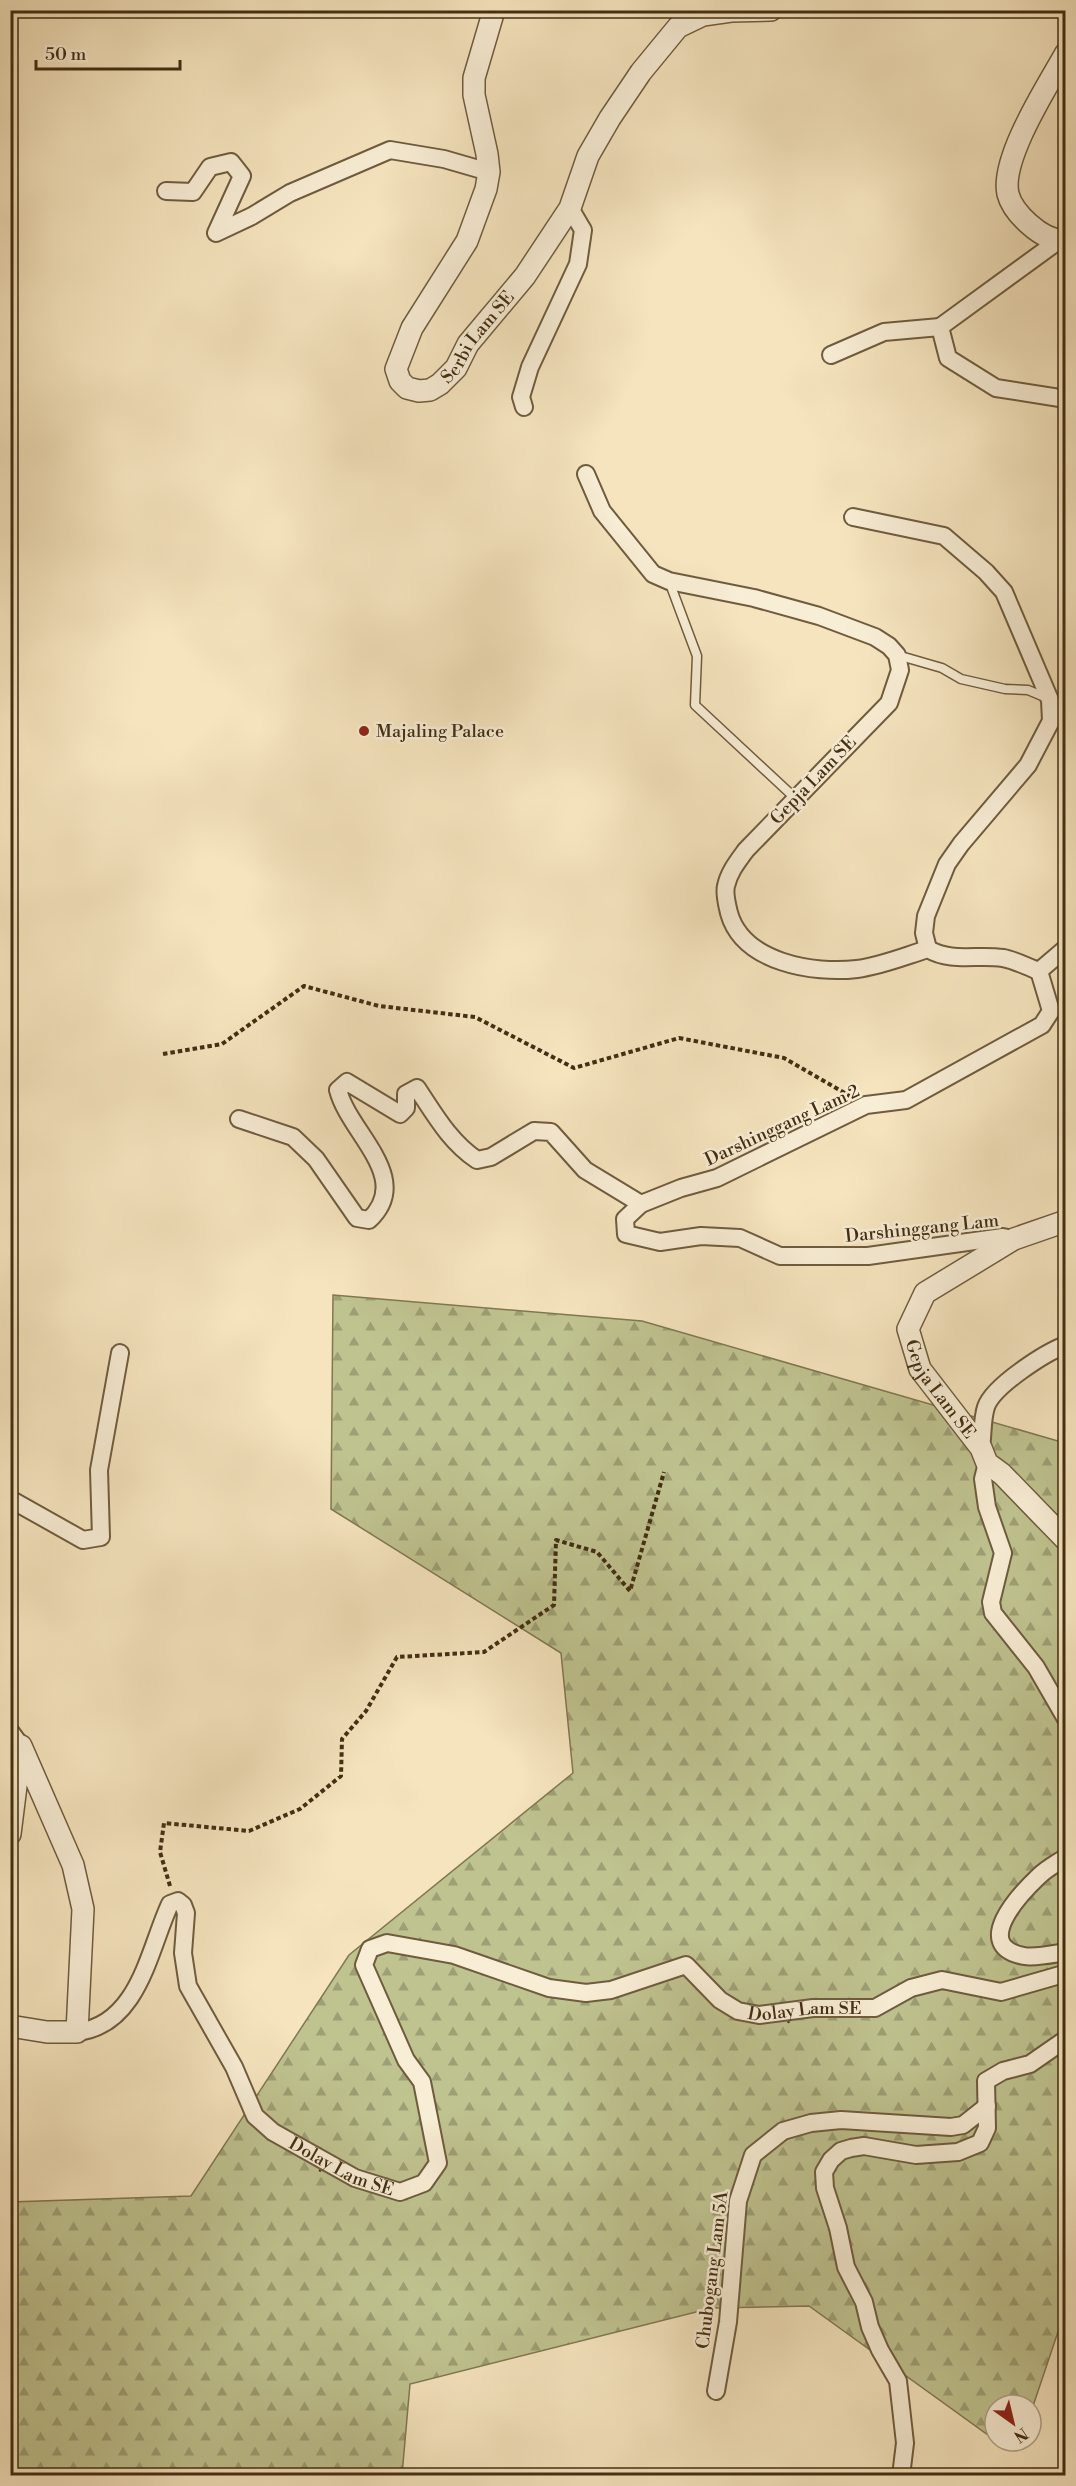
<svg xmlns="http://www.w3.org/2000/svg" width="1076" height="2486" font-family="'Libre Bodoni',serif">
<defs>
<pattern id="forest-firs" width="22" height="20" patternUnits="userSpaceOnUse" patternTransform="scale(1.5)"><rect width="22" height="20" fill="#bfc390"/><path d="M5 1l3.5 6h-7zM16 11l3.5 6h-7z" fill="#9d9f74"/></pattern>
</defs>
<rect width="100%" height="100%" fill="#f5e4be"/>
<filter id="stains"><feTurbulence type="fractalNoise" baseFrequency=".00333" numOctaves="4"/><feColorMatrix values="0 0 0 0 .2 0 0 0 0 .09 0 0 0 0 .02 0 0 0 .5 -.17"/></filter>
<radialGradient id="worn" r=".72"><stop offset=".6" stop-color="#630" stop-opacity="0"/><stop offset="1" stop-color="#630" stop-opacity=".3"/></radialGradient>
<path fill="url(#forest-firs)" stroke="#807852" stroke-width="1.5" d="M 333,1295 L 642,1321 L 1065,1443 L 1065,2311 L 1031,2412 L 1031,2405 L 995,2405 L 995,2440 L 809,2306 L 712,2308 L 410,2384 L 402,2475 L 11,2475 L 10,2202 L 191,2196 L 349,1955 L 573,1773 L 561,1653 L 331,1509 Z"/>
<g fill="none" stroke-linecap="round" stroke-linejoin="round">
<defs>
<g id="service">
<path d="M 669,581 L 697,656 L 695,705 L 795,798"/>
<path d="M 897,655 L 942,668 L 961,679 L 1005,689 L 1028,690 L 1047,698"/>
</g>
<g id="minor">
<path d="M 166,191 L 193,192 L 210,167 L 231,162 L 242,176 L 216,233 L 252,216 L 290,193 L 390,150 L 444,159 L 489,172"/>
<path d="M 1058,241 L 940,327 L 948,358 L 996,388 L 1066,399"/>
<path d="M 831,355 L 884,332 L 940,327"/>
<path d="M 524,407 L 521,397 L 530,367 L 578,264 L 583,230 L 570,208"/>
<path d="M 586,474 L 602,511 L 653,574 L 669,581 L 754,598 L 819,616 L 875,637 L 889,646 L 897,655 L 900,670 L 889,703 L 746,850 C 738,861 729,872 726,886 C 724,894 727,904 729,913 C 743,963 814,974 857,969 C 881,966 905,956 928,949 C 952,963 977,954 1003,958 C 1015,960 1027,967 1039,971"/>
<path d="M 853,517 L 944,536 L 986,572 L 1004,592 L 1050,700 L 1051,721 L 1028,765 L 961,844 L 947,864 L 926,916 L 924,933 L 928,949"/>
<path d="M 1039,971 L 1066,948"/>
<path d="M 239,1119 L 293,1137 L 316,1159 L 357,1218 L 369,1220 C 414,1178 349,1133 338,1090 L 347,1082 L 400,1114 L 406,1108 L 406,1094 L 417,1088 C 435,1115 450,1142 477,1160 L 491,1157 L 534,1131 L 551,1132 L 585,1170 L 641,1204"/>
<path d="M 1014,1239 L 1003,1237 L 868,1256 L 780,1256 L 740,1238 L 701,1236 L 660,1242 L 626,1234 L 625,1219 L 641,1204 L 681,1188 L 717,1178 L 866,1105 L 906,1100 L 1042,1025 L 1051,1011 L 1039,971"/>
<path d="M 981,1448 C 983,1435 982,1419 986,1407 C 993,1386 1046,1352 1066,1345"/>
<path d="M 987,1463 L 983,1479 L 987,1507 L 1003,1553 L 991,1602 L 993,1613 L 1036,1667 L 1066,1719"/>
<path d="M 10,1499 L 83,1540 L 101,1537 L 99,1470 L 120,1353"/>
<path d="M 10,1731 L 21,1746"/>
<path d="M 1066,1857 C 1057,1863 1046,1869 1039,1876 C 1019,1895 971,1946 1024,1956 C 1036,1958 1053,1954 1066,1952"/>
<path id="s1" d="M 77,2032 C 139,2025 149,1949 170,1904 L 178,1901 L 183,1905 L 186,1913 L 183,1953 L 188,1986 L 234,2067 L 255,2116 L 273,2132 L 355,2178 L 400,2192 L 424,2183 L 438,2163 L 422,2082 L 406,2060 L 364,1965 L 370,1949 L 387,1943 L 454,1955 L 549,1988 L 586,1993 L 611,1990 L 686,1965 L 720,2000 L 738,2011 L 759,2015 L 813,2008 L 875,2008 L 911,1988 L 942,1980 L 1001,1992 L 1060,1975 L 1066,1977"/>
<path d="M 716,2391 L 728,2322 L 738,2201 L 753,2155 L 783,2131 L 811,2123 L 841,2120 L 951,2127 L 963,2125 L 987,2106"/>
<path d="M 901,2476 L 905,2443 L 898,2381 L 880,2350 L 870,2327 L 864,2302 L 846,2267 L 838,2228 L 825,2188 L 824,2172 L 831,2160 L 841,2151 L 851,2148 L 864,2146 L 916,2155 L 958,2152 L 980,2143 L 987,2128 L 986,2081 L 1003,2071 L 1030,2064 L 1066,2039"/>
</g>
<g id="tertiary">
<path id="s2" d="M 494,10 L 474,78 L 474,95 L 487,154 L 489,172 L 486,189 L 467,241 L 412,328 L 396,369 L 400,381 L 407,388 L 419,391 L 430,390 L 440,384 L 456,368 L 468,344 L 525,276 L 570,208 L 588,156 L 610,118 L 641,72 L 678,27 L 703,15 L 731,11 L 771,10"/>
<path d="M 1066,53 C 1048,85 1000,159 1008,194 C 1011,206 1020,216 1029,224 C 1039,233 1052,241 1066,241"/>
<path id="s3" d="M 1066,1221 L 1014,1239 L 925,1293 L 908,1329 L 920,1369 L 981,1448 L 987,1463 L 1002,1474 L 1066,1540"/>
<path d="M 10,1834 L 21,1746 L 73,1865 L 83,1909 L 77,2032 L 47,2032 L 10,2026"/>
</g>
</defs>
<use href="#service" stroke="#6f5c3e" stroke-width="11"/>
<use href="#minor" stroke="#6f5c3e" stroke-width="20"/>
<use href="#tertiary" stroke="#6f5c3e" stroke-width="24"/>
<g stroke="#422e13" stroke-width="4" stroke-dasharray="4.5 3" stroke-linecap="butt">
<path d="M 163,1054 L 222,1044 L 304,986 L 379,1006 L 475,1017 L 574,1068 L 679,1038 L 784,1058 L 850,1096"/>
<path d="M 170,1886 L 160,1852 L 164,1823 L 249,1831 L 300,1809 L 341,1776 L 342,1739 L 366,1711 L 397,1657 L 484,1652 L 554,1605 L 556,1540 L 597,1552 L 630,1591 L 664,1472"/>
</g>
<use href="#service" stroke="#f8edd5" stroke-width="8"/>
<use href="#minor" stroke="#f8edd5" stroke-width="16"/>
<use href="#tertiary" stroke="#f8edd5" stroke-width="21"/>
</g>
<circle fill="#8f2418" stroke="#f8edd5" stroke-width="2" cx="364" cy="731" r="6"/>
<g text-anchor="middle" stroke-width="5" stroke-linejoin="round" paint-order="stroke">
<g font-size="18" fill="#422e13" stroke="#f8edd5">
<text dy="6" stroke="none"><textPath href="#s2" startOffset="504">Serbi Lam SE</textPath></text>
<text transform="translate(813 780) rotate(-46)" y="6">Gepja Lam SE</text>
<text transform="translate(782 1125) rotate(-25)" y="6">Darshinggang Lam 2</text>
<text transform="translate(922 1228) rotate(-6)" y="6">Darshinggang Lam</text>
<text dy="6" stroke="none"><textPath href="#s3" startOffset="268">Gepja Lam SE</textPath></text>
<text dy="6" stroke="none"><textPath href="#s1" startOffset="1322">Dolay Lam SE</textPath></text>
<text dy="6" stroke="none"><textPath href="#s1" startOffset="512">Dolay Lam SE</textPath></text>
<text transform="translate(712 2270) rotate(-83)" y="6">Chubogang Lam 5A</text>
</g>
<g font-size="18" fill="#422e13" stroke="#f8edd5" text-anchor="start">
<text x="376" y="737">Majaling Palace</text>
</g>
</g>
<rect width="1076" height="2486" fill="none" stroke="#f5e4be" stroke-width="36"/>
<rect x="12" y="12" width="1052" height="2462" fill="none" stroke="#422e13" stroke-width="3"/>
<rect x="18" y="18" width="1040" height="2450" fill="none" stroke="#422e13" stroke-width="1.5"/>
<g transform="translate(1013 2423) rotate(146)"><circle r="28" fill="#f8edd5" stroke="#afa187" stroke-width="1.5"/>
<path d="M0-4.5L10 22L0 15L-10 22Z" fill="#8f2418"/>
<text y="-9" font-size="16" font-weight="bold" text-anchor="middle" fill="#422e13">N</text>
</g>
<path d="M36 60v9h144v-9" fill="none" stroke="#422e13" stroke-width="3"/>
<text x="45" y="60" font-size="18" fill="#422e13" stroke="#f8edd5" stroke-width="4.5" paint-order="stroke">50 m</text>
<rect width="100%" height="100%" filter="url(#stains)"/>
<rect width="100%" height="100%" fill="url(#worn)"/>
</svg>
